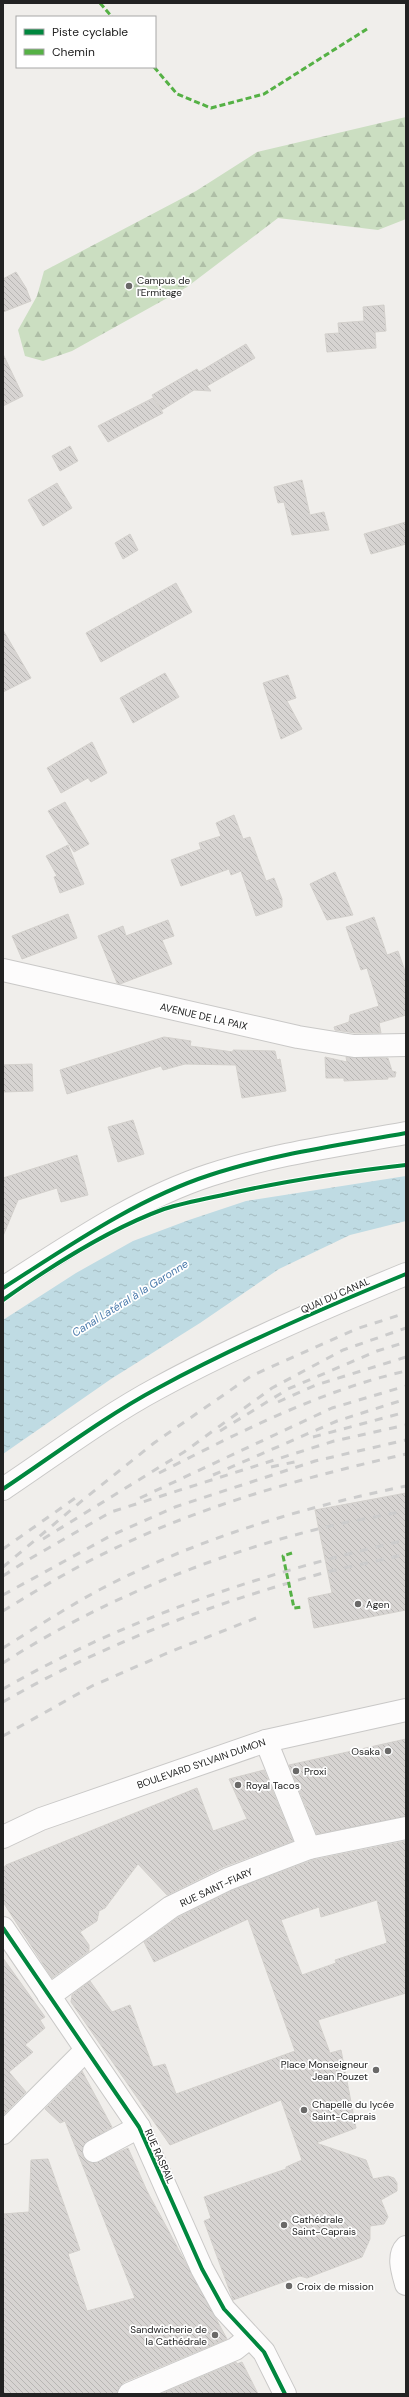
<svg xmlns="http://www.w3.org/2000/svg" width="409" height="2397" font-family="'DM Sans',sans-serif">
<defs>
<pattern id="forest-firs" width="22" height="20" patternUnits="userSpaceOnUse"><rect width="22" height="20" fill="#cbdec1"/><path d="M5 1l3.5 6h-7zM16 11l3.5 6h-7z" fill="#aebea6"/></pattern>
<pattern id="water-ripples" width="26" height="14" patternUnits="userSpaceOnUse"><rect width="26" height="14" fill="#bfdbe3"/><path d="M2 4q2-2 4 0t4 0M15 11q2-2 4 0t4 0" fill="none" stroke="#a4bcc2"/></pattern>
<pattern id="building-back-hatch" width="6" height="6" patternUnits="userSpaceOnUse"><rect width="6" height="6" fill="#d7d4d2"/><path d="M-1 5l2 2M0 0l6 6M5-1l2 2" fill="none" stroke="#b8b6b4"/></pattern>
</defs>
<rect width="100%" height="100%" fill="#f0eeeb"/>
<path fill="url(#forest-firs)" d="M 406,117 L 406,219 L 378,230 L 278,218 L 187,287 L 72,351 L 43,361 L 25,356 L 18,330 L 37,296 L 44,271 L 196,191 L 257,152 Z"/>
<path fill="url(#water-ripples)" d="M 406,1176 L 406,1221 L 350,1235 L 279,1269 L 200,1323 L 111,1379 L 3,1454 L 3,1320 L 76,1273 L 133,1241 L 189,1220 L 246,1201 Z"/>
<g fill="url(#building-back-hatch)" stroke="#d3d0cc" fill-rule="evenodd">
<path d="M 16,272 L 26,288 L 31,301 L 3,312 L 3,279 Z"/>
<path d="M 384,305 L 386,331 L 375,332 L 376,348 L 327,352 L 325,334 L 339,333 L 338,323 L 364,321 L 363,307 Z"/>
<path d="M 246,344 L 255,358 L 207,386 L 211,391 L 194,390 L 162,410 L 152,395 L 197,369 L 199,372 Z"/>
<path d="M 3,354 L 23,396 L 3,406 Z"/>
<path d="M 153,398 L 163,413 L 108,442 L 98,426 Z"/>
<path d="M 70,446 L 78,461 L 60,471 L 52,456 Z"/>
<path d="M 302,480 L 310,515 L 324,512 L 329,530 L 292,535 L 284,502 L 278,503 L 274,487 Z"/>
<path d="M 57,483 L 72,508 L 43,526 L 28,500 Z"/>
<path d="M 406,522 L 406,544 L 371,554 L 364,534 Z"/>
<path d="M 130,534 L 138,550 L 123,559 L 115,543 Z"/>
<path d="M 176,583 L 192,612 L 101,662 L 86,633 Z"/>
<path d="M 3,630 L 31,678 L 3,692 Z"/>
<path d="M 165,673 L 179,697 L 133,723 L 120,698 Z"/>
<path d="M 288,675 L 296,698 L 287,701 L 302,729 L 281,739 L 263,683 Z"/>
<path d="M 92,742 L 107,773 L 91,782 L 88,778 L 61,793 L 47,768 Z"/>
<path d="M 65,802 L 89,844 L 74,852 L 48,811 Z"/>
<path d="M 234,815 L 243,839 L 250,837 L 266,881 L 274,878 L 282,899 L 282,907 L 256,916 L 241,871 L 231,875 L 229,869 L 181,886 L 171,860 L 201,849 L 199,843 L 221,836 L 216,823 Z"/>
<path d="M 68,845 L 84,884 L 60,893 L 54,877 L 57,876 L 46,856 Z"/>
<path d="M 335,872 L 353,915 L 327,920 L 310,884 Z"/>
<path d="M 68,914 L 77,938 L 22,959 L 12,936 Z"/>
<path d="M 374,917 L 387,955 L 398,951 L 406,974 L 406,1015 L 379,1023 L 381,1033 L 355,1033 L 335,1030 L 334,1027 L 349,1022 L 350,1015 L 379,1006 L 367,968 L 361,970 L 346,927 Z"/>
<path d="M 168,920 L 174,936 L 162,940 L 172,964 L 120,984 L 117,983 L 98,936 L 123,926 L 126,936 Z"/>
<path d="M 164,1037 L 191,1041 L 190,1046 L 233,1052 L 233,1050 L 275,1051 L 277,1060 L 280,1059 L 286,1091 L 242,1098 L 236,1065 L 185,1064 L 163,1070 L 161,1066 L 67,1094 L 60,1070 Z"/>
<path d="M 325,1057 L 347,1062 L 346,1057 L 388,1058 L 392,1071 L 396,1072 L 395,1077 L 388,1077 L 388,1079 L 344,1081 L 344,1078 L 326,1078 Z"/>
<path d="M 32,1064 L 33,1091 L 3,1092 L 3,1065 Z"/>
<path d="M 133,1120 L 144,1154 L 118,1162 L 108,1127 Z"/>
<path d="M 77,1155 L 88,1195 L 61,1202 L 57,1188 L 18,1200 L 3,1236 L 3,1178 Z"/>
<path d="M 406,1493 L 406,1610 L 314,1628 L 308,1598 L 332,1593 L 315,1510 Z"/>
<path d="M 406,1739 L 406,1816 L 317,1834 L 289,1765 Z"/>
<path d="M 264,1770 L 293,1841 L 223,1867 L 167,1895 L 138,1864 L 105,1908 L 99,1911 L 97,1921 L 80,1932 L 89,1945 L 89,1951 L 52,1978 L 3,1902 L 3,1869 L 6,1865 L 197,1788 L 213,1831 L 247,1819 L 229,1779 Z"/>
<path d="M 406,1841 L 406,1993 L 318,2020 L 330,2053 L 341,2050 L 356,2128 L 316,2143 L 366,2160 L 373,2179 L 388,2176 L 394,2178 L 397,2183 L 397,2191 L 381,2200 L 388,2217 L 384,2224 L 370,2226 L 370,2239 L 362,2257 L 307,2278 L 300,2276 L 233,2300 L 204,2221 L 211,2218 L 204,2197 L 286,2169 L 286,2167 L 302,2160 L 281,2100 L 170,2145 L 71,2002 L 72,1995 L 90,1981 L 112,2012 L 130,2005 L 153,2067 L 165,2064 L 176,2094 L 295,2051 L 248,1919 L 154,1962 L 144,1942 L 177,1918 L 233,1890 L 313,1860 ZM 377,1900 L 387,1943 L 335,1960 L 336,1963 L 302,1975 L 281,1920 L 319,1907 L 321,1917 Z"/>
<path d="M 3,1958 L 45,2017 L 40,2020 L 45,2028 L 25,2045 L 33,2052 L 9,2072 L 26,2092 L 3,2115 Z"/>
<path d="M 82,2071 L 112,2127 L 84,2144 L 83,2157 L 87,2161 L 94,2163 L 128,2148 L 147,2191 L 227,2339 L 124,2382 L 119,2387 L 117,2394 L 3,2394 L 3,2214 L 29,2212 L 31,2160 L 48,2159 L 80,2250 L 68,2254 L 87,2311 L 135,2298 L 65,2121 L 60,2123 L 45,2109 Z"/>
<path d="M 236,2362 L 237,2364 L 242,2362 L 258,2394 L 161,2394 Z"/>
</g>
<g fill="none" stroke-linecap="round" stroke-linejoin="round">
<defs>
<g id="minor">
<path d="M 3,970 L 298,1037 L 354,1046 L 406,1045"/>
<path d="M 3,1288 C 69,1246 136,1199 210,1175 C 274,1154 341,1145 406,1133"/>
<path d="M 3,1489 C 54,1455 104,1417 158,1388 C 237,1345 323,1308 406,1274"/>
<path d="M 266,1741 L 309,1848"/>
<path d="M 3,1837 L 41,1819 L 266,1741 L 406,1710"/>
<path d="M 3,1928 L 139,2127 L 202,2269 L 224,2309 L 264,2352 L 285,2394"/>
<path d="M 49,1996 L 171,1907 L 228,1879 L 309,1848 L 406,1828"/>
<path d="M 3,2133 L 85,2051"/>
<path d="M 94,2151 L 139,2127"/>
<path d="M 406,2247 C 397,2256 403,2273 406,2284"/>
<path d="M 129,2394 L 235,2349 L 249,2338"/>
</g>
</defs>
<use href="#minor" stroke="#c9c8c7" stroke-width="24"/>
<use href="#minor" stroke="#fdfcfc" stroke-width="22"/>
<g stroke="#ccc" stroke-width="3" stroke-dasharray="8 8" stroke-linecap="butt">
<path d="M 278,1402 L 316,1385 L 406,1357"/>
<path d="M 220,1431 L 288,1389 L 377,1351 L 406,1342"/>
<path d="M 313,1437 L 406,1412"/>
<path d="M 271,1467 L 299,1461"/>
<path d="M 159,1473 C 238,1433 319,1391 406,1371"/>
<path d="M 213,1475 L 337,1421 L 406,1399"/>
<path d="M 140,1498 L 332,1408 L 406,1386"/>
<path d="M 43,1539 L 184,1452 L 272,1388 L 343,1350 L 406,1328"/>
<path d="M 3,1549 L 81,1494"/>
<path d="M 3,1567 L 84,1499 L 154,1443 L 251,1376 L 356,1329 L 406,1313"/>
<path d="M 3,1576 L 26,1561 L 111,1512 L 334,1441 L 406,1425"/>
<path d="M 3,1595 L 112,1535 L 175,1507 L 315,1461 L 406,1440"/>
<path d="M 3,1611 C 42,1587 82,1563 124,1544 C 213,1502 311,1476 406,1454"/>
<path d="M 3,1648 C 35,1628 66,1608 99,1590 C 196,1539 300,1508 406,1486"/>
<path d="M 3,1663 C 96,1603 207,1557 314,1530 C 344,1522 375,1517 406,1511"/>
<path d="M 3,1689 C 128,1617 266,1572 406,1540"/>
<path d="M 3,1702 C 103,1644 212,1604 323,1573 C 350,1566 379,1561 406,1554"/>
<path d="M 3,1736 L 92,1686 L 172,1651 L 256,1618"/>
</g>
<g stroke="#55b145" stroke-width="3" stroke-dasharray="6 3" stroke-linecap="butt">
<path d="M 100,3 L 112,17"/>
<path d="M 154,67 L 177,94 L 211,108 L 264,94 L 367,29"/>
<path d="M 292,1553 L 283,1556 L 294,1608 L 302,1607"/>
</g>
<defs>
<g id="cycleway">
<path d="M 3,1288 C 69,1246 136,1199 210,1175 C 274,1154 341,1145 406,1133"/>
<path d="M 3,1300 C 51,1266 109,1229 164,1209 C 183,1203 204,1199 223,1195 C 284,1181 344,1172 406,1165"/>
<path d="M 3,1489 C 54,1455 104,1417 158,1388 C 237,1345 323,1308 406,1274"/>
<path d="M 3,1928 L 139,2127 L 202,2269 L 224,2309 L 264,2352 L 285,2394"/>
</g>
</defs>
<use href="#cycleway" stroke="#fff" stroke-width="6"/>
<use href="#cycleway" stroke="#00873e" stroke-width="4"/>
</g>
<g fill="#6a6968" stroke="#fff" stroke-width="1.5">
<circle cx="129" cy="286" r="4"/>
<circle cx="358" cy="1604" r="4"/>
<circle cx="388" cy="1751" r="4"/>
<circle cx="296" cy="1771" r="4"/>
<circle cx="238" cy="1785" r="4"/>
<circle cx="376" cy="2070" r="4"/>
<circle cx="304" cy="2110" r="4"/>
<circle cx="284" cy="2225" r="4"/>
<circle cx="289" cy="2286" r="4"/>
<circle cx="215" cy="2335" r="4"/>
</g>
<g text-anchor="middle" stroke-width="3.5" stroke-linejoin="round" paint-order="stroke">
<g font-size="10" fill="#222" stroke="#fff" text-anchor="start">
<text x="137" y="284">Campus de<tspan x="137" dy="12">l'Ermitage</tspan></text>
<text x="366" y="1608">Agen</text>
<text x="380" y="1755" text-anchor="end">Osaka</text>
<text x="304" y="1775">Proxi</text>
<text x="246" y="1789">Royal Tacos</text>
<text x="368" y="2068" text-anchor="end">Place Monseigneur<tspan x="368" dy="12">Jean Pouzet</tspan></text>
<text x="312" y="2108">Chapelle du lycée<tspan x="312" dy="12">Saint-Caprais</tspan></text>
<text x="292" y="2223">Cathédrale<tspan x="292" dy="12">Saint-Caprais</tspan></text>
<text x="297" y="2290">Croix de mission</text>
<text x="207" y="2333" text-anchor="end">Sandwicherie de<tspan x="207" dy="12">la Cathédrale</tspan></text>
</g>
<g font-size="10" fill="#222" stroke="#fff">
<text transform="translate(204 1016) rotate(13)" y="4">AVENUE DE LA PAIX</text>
<text transform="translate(335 1295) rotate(-24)" y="4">QUAI DU CANAL</text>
<text transform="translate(201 1763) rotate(-19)" y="4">BOULEVARD SYLVAIN DUMON</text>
<text transform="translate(216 1887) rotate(-25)" y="4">RUE SAINT-FIARY</text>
<text transform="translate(160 2156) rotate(66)" y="4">RUE RASPAIL</text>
</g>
<g font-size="11" font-style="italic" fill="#4a7aab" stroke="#fff">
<text transform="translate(130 1298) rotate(-32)" y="4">Canal Latéral à la Garonne</text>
</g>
</g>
<rect width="409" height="2397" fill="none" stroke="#222222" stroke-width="8"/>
<rect x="16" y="16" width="140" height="52" fill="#ffffff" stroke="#a7a7a7"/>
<rect x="24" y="29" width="20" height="6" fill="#00873e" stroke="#a7a7a7"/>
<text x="52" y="36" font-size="12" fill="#222222">Piste cyclable</text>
<rect x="24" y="49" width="20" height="6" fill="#55b145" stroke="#a7a7a7"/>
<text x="52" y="56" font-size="12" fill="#222222">Chemin</text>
</svg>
